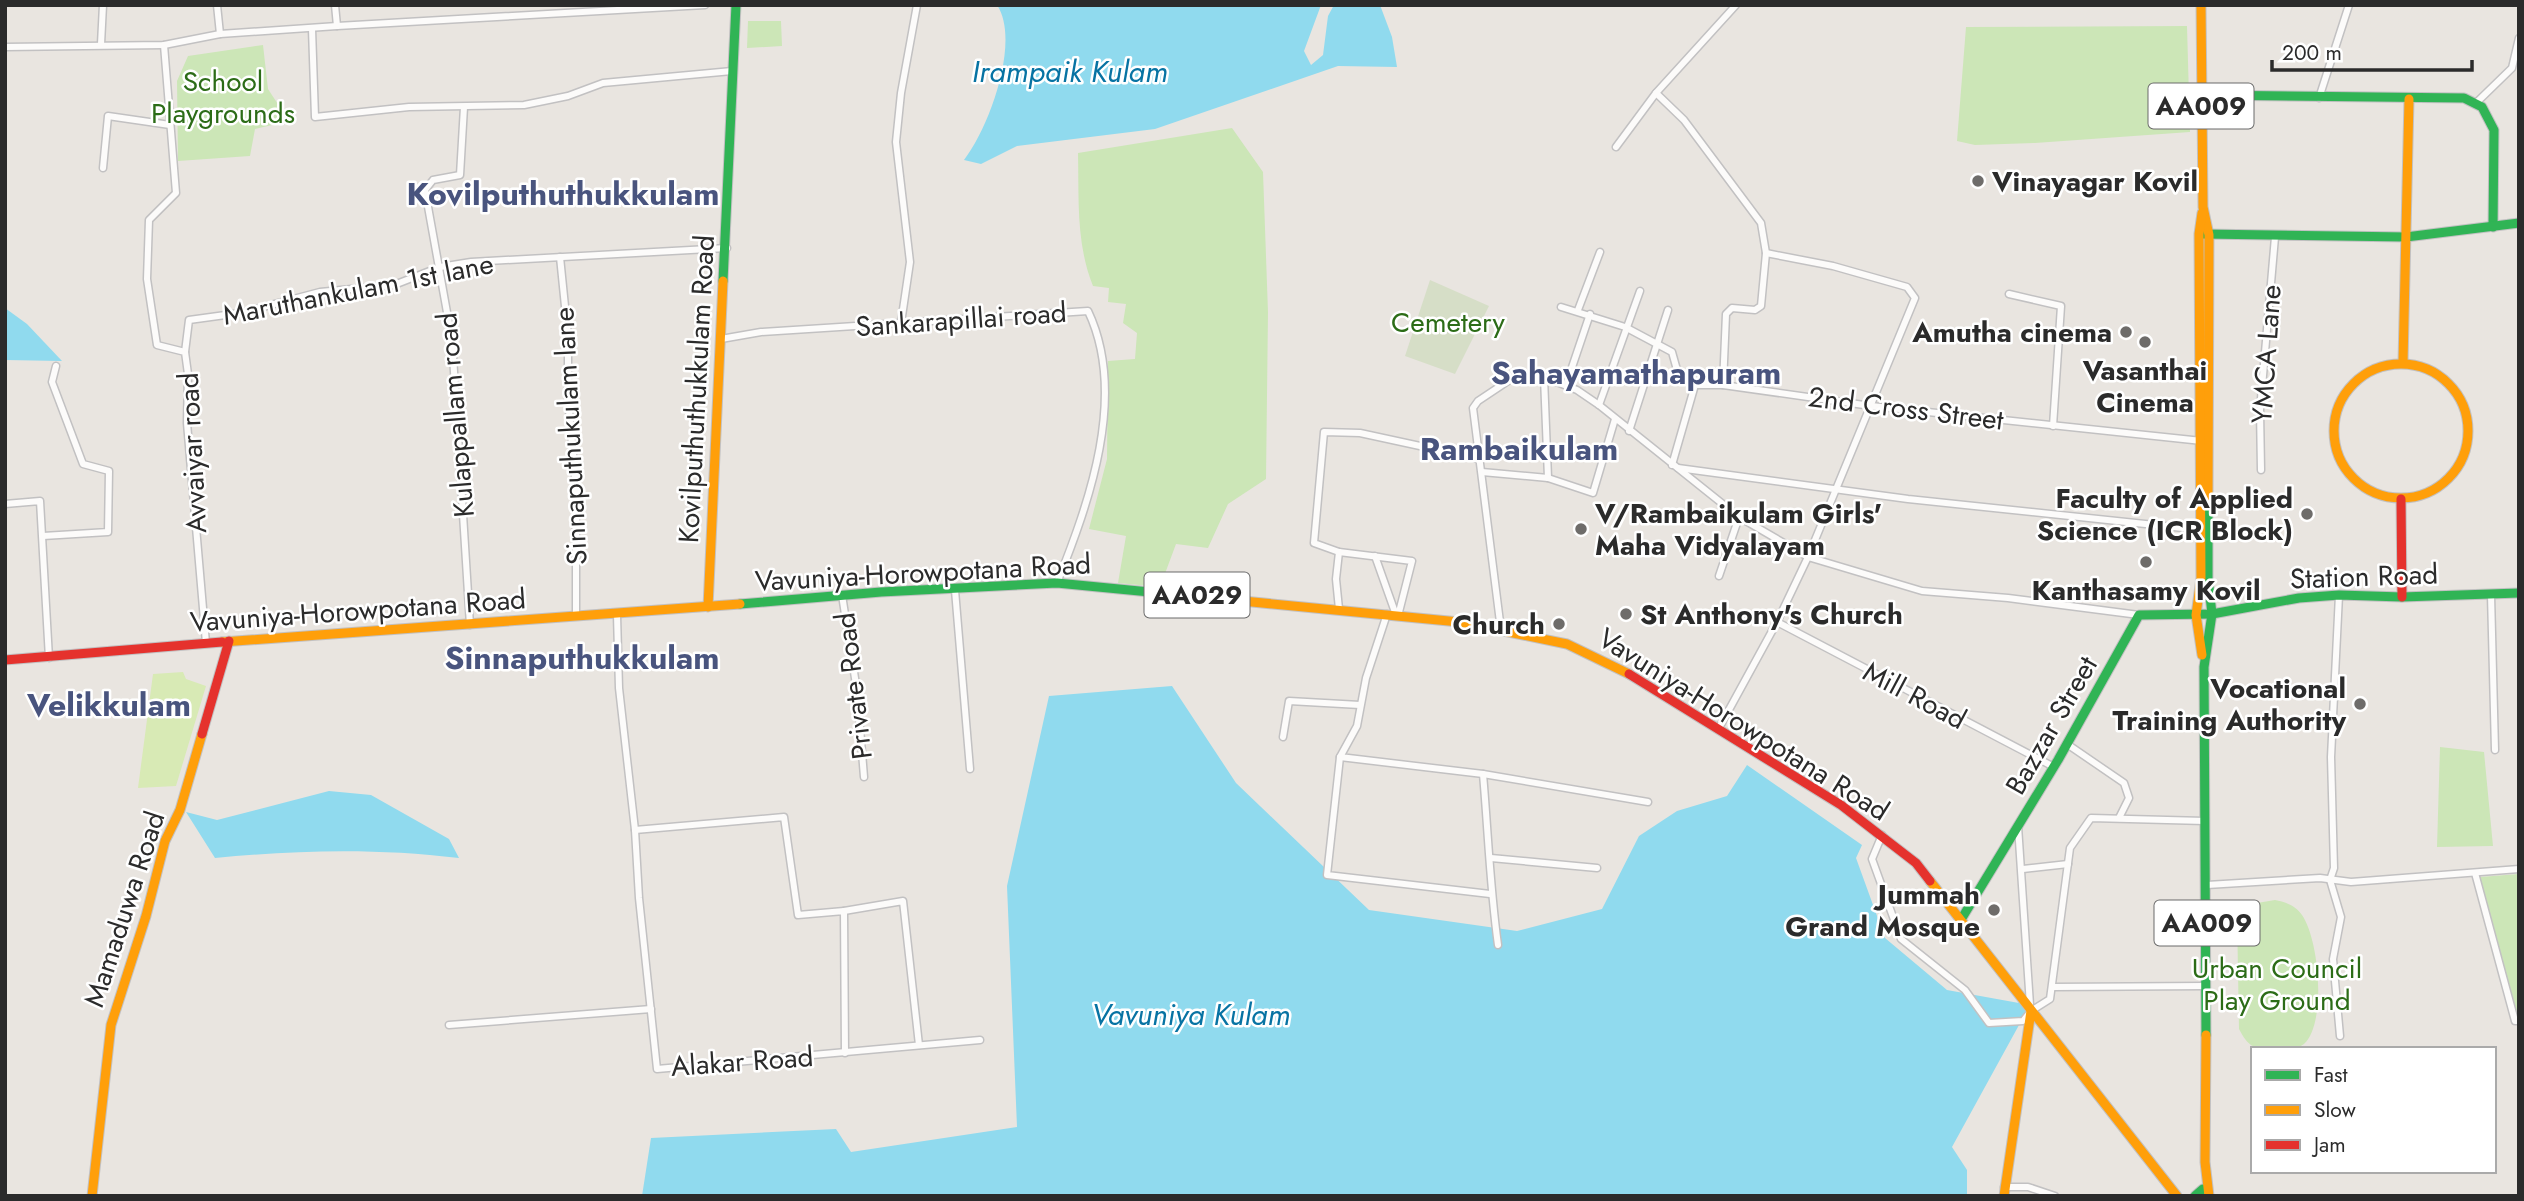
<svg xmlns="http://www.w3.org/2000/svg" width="2524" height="1201" font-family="Jost,sans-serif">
<rect width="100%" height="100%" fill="#e9e5e0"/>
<g fill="#cce6b7">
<path d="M 748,21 L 781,21 L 782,46 L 747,48 Z"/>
<path d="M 2187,26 L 2190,132 L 2035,143 L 1975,145 L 1957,141 L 1966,27 Z"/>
<path d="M 263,45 L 268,89 L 289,121 L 255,129 L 250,156 L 178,161 L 177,81 L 188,56 Z"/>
<path d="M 1232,128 L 1263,172 L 1268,312 L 1266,479 L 1228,504 L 1208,548 L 1176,544 L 1160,587 L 1118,583 L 1126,536 L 1089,529 L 1107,459 L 1108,361 L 1135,359 L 1137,333 L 1123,323 L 1126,304 L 1108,302 L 1109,288 L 1093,286 C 1076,244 1079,199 1078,153 Z"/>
<path d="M 2440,747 L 2484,752 L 2493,846 L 2437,847 Z"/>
<path d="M 2519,874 L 2519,1017 L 2518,1017 L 2480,877 Z"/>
<path d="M 2275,900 C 2286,902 2296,906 2302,915 C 2319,939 2327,1023 2304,1044 C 2295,1051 2282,1049 2272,1049 C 2253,1049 2248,1046 2239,1029 L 2237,914 L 2245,905 Z"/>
</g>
<path fill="#d6dec7" d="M 1430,280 L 1489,306 L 1455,374 L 1405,356 Z"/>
<path fill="#d8eab5" d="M 183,672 L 186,679 L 206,686 L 176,786 L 138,788 L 153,674 Z"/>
<g fill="#90daee">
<path d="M 997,5 L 1321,5 L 1304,51 L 1311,65 L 1323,55 L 1328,16 L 1334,5 L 1380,5 L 1392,37 L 1397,67 L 1338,66 L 1155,129 L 1017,146 L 981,164 L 964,160 C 989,128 1021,41 997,5 Z"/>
<path d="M 5,308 L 27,324 L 62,361 L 5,360 Z"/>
<path d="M 1172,686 L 1236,783 L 1369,910 L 1517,931 L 1602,909 L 1639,836 L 1677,811 L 1727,796 L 1747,765 L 1862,845 L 1856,858 L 1885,938 L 1947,990 L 2030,1005 L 1952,1147 L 1967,1170 L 1967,1196 L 642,1196 L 651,1138 L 836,1129 L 851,1152 L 1017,1127 L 1007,886 L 1049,696 Z"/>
<path d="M 329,791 L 371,795 L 449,839 L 459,858 C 376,848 298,850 215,858 L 186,812 L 217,820 Z"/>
</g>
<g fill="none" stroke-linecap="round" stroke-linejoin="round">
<defs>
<g id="street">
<path d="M 217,5 L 220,34"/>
<path d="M 335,5 L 337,26"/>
<path d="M 312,29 L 315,117 L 409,107 L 524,105 L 568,96 L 603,83 L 732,71"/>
<path d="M 101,44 L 103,5"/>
<path d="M 164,45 L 176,193 L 149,220 L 147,279 L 157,345 L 185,352 L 188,374 L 187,423 L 206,643"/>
<path d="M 5,47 L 164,45 L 220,34 L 337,26 L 705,5"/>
<path d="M 1656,93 L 1684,120 L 1761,223 L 1766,253 L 1833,266 L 1907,287 L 1915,298 L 1808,557 L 1777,622 L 1719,728"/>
<path d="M 2319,98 L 2349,5"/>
<path d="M 2475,104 L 2512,68 L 2519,38"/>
<path d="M 464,107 L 460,175 L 433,180 L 425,190 L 452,340 L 470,625"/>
<path d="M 1616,147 L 1656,93 L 1736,5"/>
<path d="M 103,168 L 108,116 L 170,125"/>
<path d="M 1766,253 L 1761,306 L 1755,310 L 1732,308 L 1726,314 L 1723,385 L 1871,406 L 2202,441"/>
<path d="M 560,257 L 568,336 L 568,400 L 576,487 L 576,616"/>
<path d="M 2009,294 L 2061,306 L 2053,426"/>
<path d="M 1561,307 L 1625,327 L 1672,352 L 1679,377 L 1695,385 L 1672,465"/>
<path d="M 1578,310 L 1600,252"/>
<path d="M 901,323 L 910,262 L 896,142 L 901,93 L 917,5"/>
<path d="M 721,339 L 761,332 L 1088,311 C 1128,395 1089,503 1057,583"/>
<path d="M 185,352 L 189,320 L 240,313 L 320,292 L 394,285 L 440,267 L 471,262 L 727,248"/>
<path d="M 1544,377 L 1548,478"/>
<path d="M 1566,385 L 1590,314"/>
<path d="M 1695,385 L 1723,385"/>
<path d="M 1599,405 L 1640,291"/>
<path d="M 1629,431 L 1668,310"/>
<path d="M 1678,468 L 1908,499 L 2202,530"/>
<path d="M 2261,470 L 2260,410 L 2275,237"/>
<path d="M 1482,472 L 1548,478 L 1593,493 L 1615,419"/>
<path d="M 5,504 L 40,501 L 49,658"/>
<path d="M 43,536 L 108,532 L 109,471 L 83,464 L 52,382 L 56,366"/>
<path d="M 1339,552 L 1336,579 L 1339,609"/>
<path d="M 1375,556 L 1396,615"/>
<path d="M 1719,576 L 1739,517"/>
<path d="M 955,590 L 970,769"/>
<path d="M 842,595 L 857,691 L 864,777"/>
<path d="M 2339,595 L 2331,757 L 2334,868 L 2330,880 L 2341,917 L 2333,959 L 2340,1036"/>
<path d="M 2491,595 L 2495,750"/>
<path d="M 1387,614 L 1366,678 L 1357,726 L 1340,757 L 1483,774 C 1488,831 1490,888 1498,945"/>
<path d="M 617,615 L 619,688 L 635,830 L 784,817 L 798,915 L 844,911 L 845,1053"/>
<path d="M 1398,616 L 1412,561 L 1339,552 L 1314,543 L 1324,432 L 1360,433 L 1480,459"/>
<path d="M 1777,622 L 2054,767"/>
<path d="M 1501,630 L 1473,408 L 1478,401 L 1514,377 L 1525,374 L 1544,377 L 1577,390 L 1599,405 L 1739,517 L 1808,557 L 1922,591 L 2008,598 L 2139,615"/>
<path d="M 1283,737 L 1289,701 L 1360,705"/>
<path d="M 2067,744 L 2124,783 L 2129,798 L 2119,818"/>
<path d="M 1340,757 L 1327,875 L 1490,894"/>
<path d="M 1483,774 L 1648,802"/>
<path d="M 2018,826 L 2030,1005"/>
<path d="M 635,830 L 639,898 L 657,1069 L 980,1040"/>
<path d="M 1882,835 L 1872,859 L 1901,939 L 1965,990 L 1989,1023 L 2023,1021 L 2031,1011 L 2050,999 L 2070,848 L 2091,818 L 2205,821"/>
<path d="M 1491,858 L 1597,868"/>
<path d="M 2023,869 L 2068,864"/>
<path d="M 2475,873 L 2515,1021 L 2519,1021"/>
<path d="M 2207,885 L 2320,878 L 2351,882 L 2519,869"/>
<path d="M 844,911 L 903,901 L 919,1045"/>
<path d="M 2053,987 L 2206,986"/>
<path d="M 449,1025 L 651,1009"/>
<path d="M 2004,1187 L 2028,1187 L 2055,1196"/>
</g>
<g id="fast">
<path d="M 2201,95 L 2464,98 L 2482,107 L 2494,130 L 2493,227"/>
<path d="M 2203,234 L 2406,237 L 2519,223"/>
<path d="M 723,281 L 736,5"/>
<path d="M 740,604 L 881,592 L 1057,583 L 1160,593"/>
<path d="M 1962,918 L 2058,760 L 2139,615 L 2212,614 L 2299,598 L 2339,595 L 2402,597 L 2519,593"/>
<path d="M 2206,1035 L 2204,667 L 2212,614 L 2208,578 L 2208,503"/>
<path d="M 2195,1196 L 2203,1189"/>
</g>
<g id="slow">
<path d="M 2201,5 L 2203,207 L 2209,235 L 2208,503"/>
<path d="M 2202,213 L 2199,234 L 2201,578 L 2196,615 L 2202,655"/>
<path d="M 2403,363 L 2409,99"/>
<circle cx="2401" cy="431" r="67"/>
<path d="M 1160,593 L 1459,622 L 1567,644 L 1629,674"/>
<path d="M 708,607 L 723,281"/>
<path d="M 222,642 L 740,604"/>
<path d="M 1930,881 L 2177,1196"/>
<path d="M 2206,1035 L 2205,1162 L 2209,1196"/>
<path d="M 92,1196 L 111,1025 L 146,916 L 165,841 L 180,810 L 202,734"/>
<path d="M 2004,1196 L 2031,1011"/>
</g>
<g id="jam">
<path d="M 2401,499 L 2402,597"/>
<path d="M 5,660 L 222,642"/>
<path d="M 1629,674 L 1841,805 L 1916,863 L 1930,881"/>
<path d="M 202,734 L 229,641"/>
</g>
</defs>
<use href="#street" stroke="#c2c1c2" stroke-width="9"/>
<use href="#fast" stroke="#c2c1c2" stroke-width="11"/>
<use href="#slow" stroke="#c2c1c2" stroke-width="11"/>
<use href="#jam" stroke="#c2c1c2" stroke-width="11"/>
<use href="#street" stroke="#fcfbfa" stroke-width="6"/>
<use href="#fast" stroke="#30b455" stroke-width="9"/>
<use href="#slow" stroke="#ff9f0a" stroke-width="9"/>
<use href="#jam" stroke="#e5322d" stroke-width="9"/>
</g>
<g fill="#6e6c6a" stroke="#fff" stroke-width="2.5">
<circle cx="1978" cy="181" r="7"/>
<circle cx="2126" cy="332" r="7"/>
<circle cx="2145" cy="342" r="7"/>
<circle cx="2307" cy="514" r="7"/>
<circle cx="1581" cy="529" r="7"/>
<circle cx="2146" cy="562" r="7"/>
<circle cx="1626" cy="614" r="7"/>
<circle cx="1559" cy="624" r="7"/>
<circle cx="2360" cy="704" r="7"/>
<circle cx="1994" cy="910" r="7"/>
</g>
<g text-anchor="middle" stroke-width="5" stroke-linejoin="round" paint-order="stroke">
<g fill="#fff" stroke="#6b6b6b" stroke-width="2">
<rect x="2148.5" y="83.5" width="105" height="45" rx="5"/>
<rect x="1144.5" y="572.5" width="105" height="45" rx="5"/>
<rect x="2154.5" y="900.5" width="105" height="45" rx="5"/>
</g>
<g font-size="26" font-weight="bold" fill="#2b2b2b">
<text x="2201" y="115">AA009</text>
<text x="1197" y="604">AA029</text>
<text x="2207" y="932">AA009</text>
</g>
<g font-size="28" fill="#2c6c17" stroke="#fff">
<text x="223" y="91">School<tspan x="223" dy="32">Playgrounds</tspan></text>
<text x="1448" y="332">Cemetery</text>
<text x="2277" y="978">Urban Council<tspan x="2277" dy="32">Play Ground</tspan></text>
</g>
<g font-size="28" font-weight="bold" fill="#2b2b2b" stroke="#fff" text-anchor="end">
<text x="1992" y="191" text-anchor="start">Vinayagar Kovil</text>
<text x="2112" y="342">Amutha cinema</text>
<text x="2145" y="380" text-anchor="middle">Vasanthai<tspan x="2145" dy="32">Cinema</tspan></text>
<text x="2293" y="508">Faculty of Applied<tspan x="2293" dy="32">Science (ICR Block)</tspan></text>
<text x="1595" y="523" text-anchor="start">V/Rambaikulam Girls'<tspan x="1595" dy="32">Maha Vidyalayam</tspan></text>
<text x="2146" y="600" text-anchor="middle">Kanthasamy Kovil</text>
<text x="1640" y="624" text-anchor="start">St Anthony's Church</text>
<text x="1545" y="634">Church</text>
<text x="2346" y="698">Vocational<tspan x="2346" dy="32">Training Authority</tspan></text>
<text x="1980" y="904">Jummah<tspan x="1980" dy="32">Grand Mosque</tspan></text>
</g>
<g font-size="28" fill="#2b2b2b" stroke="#fff">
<text transform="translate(358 289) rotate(-11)" y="10">Maruthankulam 1st lane</text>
<text transform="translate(961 319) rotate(-4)" y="10">Sankarapillai road</text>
<text transform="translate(2266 354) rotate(-86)" y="10">YMCA Lane</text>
<text transform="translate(696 389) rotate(-87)" y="10">Kovilputhuthukkulam Road</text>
<text transform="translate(1906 408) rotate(7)" y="10">2nd Cross Street</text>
<text transform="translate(455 415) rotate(-95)" y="10">Kulappallam road</text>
<text transform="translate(570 436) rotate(-93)" y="10">Sinnaputhukulam lane</text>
<text transform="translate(192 453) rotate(-93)" y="10">Avvaiyar road</text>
<text transform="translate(923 572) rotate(-3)" y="10">Vavuniya-Horowpotana Road</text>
<text transform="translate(2364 576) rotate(-2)" y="10">Station Road</text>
<text transform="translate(358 610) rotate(-4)" y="10">Vavuniya-Horowpotana Road</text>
<text transform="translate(853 686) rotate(-97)" y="10">Private Road</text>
<text transform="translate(1915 695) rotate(28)" y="10">Mill Road</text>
<text transform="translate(1744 724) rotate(32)" y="10">Vavuniya-Horowpotana Road</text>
<text transform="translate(2051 725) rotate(-60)" y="10">Bazzar Street</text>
<text transform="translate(124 909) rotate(-72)" y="10">Mamaduwa Road</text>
<text transform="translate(742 1061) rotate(-4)" y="10">Alakar Road</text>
</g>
<g font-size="30" font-style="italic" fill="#0773a3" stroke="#fff">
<text x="1070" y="82">Irampaik Kulam</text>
<text x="1191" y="1025">Vavuniya Kulam</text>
</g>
<g font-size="32" font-weight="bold" fill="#49547e" stroke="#fff">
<text x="563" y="205">Kovilputhuthukkulam</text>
<text x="1636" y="384">Sahayamathapuram</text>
<text x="1519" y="460">Rambaikulam</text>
<text x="582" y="669">Sinnaputhukkulam</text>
<text x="109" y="716">Velikkulam</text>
</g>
</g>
<rect width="2524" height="1201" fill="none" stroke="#2b2b2b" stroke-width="14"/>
<rect x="2251" y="1047" width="245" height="126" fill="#ffffff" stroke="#aaaaaa" stroke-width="2"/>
<rect x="2265" y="1070" width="35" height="10" fill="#30b455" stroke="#aaaaaa" stroke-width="2"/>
<text x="2314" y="1082" font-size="21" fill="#2b2b2b">Fast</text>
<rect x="2265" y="1105" width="35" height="10" fill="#ff9f0a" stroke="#aaaaaa" stroke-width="2"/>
<text x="2314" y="1117" font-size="21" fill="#2b2b2b">Slow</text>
<rect x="2265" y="1140" width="35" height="10" fill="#e5322d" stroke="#aaaaaa" stroke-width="2"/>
<text x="2314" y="1152" font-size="21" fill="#2b2b2b">Jam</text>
<path d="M2272 60v10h200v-10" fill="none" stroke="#2b2b2b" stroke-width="3.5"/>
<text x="2282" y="60" font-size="21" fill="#2b2b2b" stroke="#ffffff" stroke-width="5" paint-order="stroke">200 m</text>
</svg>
